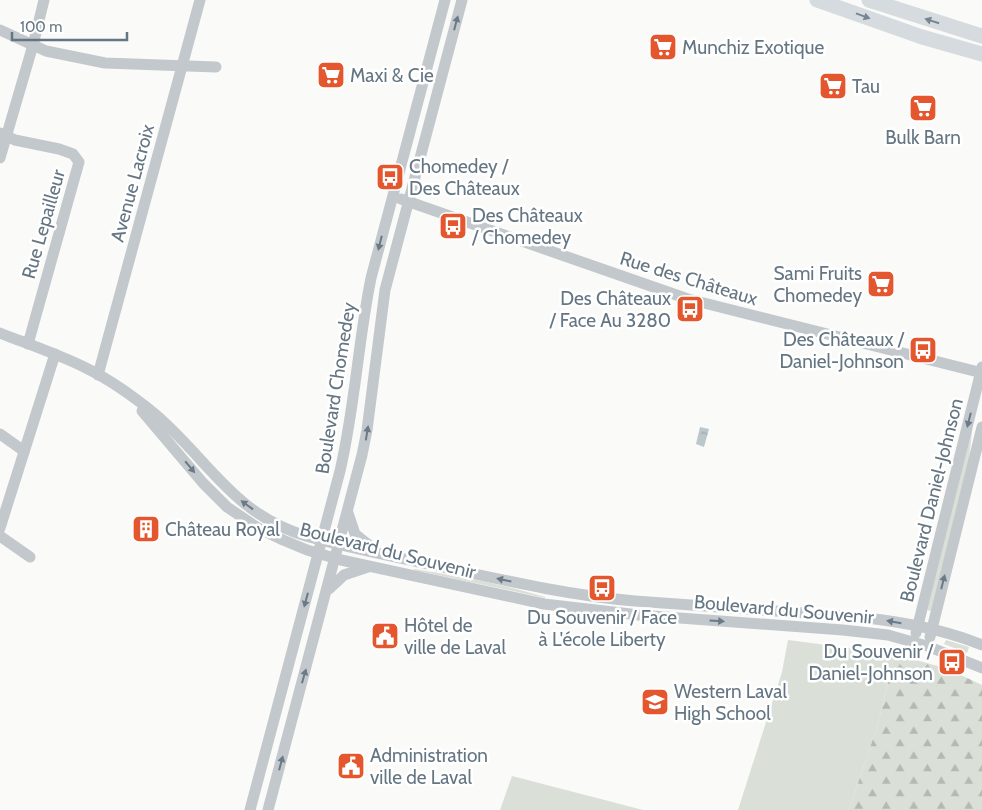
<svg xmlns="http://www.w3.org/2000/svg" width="982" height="810" font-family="Cabin,sans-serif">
<defs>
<pattern id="forest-firs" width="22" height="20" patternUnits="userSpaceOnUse" patternTransform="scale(1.25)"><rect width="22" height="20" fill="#dadfd7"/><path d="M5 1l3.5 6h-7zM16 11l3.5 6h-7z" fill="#b4b9b4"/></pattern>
<pattern id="water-ripples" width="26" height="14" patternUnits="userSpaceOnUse" patternTransform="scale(1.25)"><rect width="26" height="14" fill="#bbc7cb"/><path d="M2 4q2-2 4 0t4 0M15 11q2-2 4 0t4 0" fill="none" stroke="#9ca6aa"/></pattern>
</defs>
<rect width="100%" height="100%" fill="#fafaf8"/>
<g fill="#dadfd7">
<path d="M 973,423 L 969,459 L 931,611 L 927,610 Z"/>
<path d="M 414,569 C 459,576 502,584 545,597 L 545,598 L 414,570 Z"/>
<path d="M 788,640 L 895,654 L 877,727 L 849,810 L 738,810 L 782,672 Z"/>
<path d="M 946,640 L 969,647 L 967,653 L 944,644 Z"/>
<path d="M 512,776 L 643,810 L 500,810 Z"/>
</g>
<path fill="url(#forest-firs)" d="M 895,654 L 948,669 L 982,685 L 982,810 L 849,810 L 877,727 Z"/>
<path fill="url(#water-ripples)" d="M 700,427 L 709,429 L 704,447 L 696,444 Z"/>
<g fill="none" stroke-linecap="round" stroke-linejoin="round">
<g stroke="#c3c8cc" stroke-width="11">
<path d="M 0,30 L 46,51 L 105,63 L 216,67"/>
<path d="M 0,133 L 15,140 L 59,149 L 73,154 L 79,162 L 28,344"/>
<path d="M 0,158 L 33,45 L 44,0"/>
<path d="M 401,199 L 688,299 L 982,373"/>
<path d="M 0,333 C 28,344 57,354 84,367 C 109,379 133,396 155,414 C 208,459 233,514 306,536 C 356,550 407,559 457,570 C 516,583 575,596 635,601 C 686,605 738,608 789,612 C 854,616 921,620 982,645"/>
<path d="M 98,375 L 200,0"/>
<path d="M 142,411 L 203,483 L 227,507 L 258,528 L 283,540 L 307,550 L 341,560 L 544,604 L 639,615 L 843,630 L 888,635 L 927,646 L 982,668"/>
<path d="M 0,434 L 24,451"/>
<path d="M 348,513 L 355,534 L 374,549"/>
<path d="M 0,528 L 55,354"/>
<path d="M 0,536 L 30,557"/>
<path d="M 329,589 L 344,575 L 368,567"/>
<path d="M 916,633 L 982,367"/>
<path d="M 930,637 L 982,427"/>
<path d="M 250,810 L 340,471 C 355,407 358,342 371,278 L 445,0"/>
<path d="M 268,810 L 362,455 L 367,430 L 385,290 L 462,0"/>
</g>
<g stroke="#d6dbdf" stroke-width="15">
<path d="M 817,0 L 922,37 L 982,54"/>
<path d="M 869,0 L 982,36"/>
</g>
</g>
<defs><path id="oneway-solid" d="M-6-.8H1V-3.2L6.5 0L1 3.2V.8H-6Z" transform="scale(1.25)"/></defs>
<g fill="#768591">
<use href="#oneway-solid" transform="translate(863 16) rotate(20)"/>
<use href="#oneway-solid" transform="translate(932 21) rotate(-162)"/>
</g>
<g fill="#6a7a87">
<use href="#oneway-solid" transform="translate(456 23) rotate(-75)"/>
<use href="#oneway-solid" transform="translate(380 243) rotate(104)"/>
<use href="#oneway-solid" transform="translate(969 420) rotate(104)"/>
<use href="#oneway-solid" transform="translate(367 433) rotate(-81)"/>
<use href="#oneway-solid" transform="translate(190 467) rotate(50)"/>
<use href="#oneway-solid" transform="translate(247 505) rotate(-144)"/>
<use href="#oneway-solid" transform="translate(504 580) rotate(-168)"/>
<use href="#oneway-solid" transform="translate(943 582) rotate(-76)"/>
<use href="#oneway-solid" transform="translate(306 600) rotate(105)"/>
<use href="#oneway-solid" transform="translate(717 621) rotate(4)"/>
<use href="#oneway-solid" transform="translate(894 622) rotate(-170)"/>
<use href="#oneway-solid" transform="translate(304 676) rotate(-74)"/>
<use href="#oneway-solid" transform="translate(281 763) rotate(-75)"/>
</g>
<defs>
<symbol id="supermarket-square" viewBox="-11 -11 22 22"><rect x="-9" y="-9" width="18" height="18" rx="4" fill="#e4572e" stroke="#fff"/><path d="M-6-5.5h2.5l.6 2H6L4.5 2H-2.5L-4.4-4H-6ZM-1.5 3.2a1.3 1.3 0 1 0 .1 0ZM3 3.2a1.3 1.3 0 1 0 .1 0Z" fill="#fff"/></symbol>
<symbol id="bus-square" viewBox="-11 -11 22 22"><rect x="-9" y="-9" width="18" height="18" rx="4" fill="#e4572e" stroke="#fff"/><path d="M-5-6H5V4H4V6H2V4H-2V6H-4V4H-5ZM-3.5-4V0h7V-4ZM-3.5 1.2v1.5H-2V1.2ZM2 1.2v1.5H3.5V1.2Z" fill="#fff"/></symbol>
<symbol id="building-square" viewBox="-11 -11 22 22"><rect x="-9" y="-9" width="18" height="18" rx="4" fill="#e4572e" stroke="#fff"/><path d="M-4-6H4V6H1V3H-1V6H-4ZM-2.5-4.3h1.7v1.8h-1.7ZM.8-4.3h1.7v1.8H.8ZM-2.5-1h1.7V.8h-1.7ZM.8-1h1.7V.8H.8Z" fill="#fff"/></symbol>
<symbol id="civic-square" viewBox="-11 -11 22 22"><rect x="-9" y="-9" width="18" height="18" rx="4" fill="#e4572e" stroke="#fff"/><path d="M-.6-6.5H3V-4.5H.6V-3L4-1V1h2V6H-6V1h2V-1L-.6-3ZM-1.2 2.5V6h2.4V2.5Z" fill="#fff"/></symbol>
<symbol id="school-square" viewBox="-11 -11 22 22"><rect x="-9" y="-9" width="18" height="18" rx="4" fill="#e4572e" stroke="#fff"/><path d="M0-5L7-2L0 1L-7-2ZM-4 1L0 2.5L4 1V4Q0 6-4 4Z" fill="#fff"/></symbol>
</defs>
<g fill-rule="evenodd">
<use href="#supermarket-square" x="647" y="31" width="32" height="32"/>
<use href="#supermarket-square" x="315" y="59" width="32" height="32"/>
<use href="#supermarket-square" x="817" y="70" width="32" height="32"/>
<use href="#supermarket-square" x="907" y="92" width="32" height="32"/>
<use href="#bus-square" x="374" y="161" width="32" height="32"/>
<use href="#bus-square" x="437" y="210" width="32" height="32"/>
<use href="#supermarket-square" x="865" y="268" width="32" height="32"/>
<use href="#bus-square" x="674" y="293" width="32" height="32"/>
<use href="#bus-square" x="907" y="334" width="32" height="32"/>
<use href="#building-square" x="130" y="513" width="32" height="32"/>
<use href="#bus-square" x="586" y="572" width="32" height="32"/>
<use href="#civic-square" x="369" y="620" width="32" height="32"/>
<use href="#bus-square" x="936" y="646" width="32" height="32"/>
<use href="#school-square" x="639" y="686" width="32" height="32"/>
<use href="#civic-square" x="335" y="750" width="32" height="32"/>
</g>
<g text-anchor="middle" stroke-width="5" stroke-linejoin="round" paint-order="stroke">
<g font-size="19" fill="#657683" stroke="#fff" text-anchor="start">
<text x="682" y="54">Munchiz Exotique</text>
<text x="350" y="82">Maxi &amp; Cie</text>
<text x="852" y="93">Tau</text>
<text x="923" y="144" text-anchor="middle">Bulk Barn</text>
<text x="409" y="173">Chomedey /<tspan x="409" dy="22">Des Châteaux</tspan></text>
<text x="472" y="222">Des Châteaux<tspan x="472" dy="22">/ Chomedey</tspan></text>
<text x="862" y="280" text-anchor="end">Sami Fruits<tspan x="862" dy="22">Chomedey</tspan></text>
<text x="671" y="305" text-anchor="end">Des Châteaux<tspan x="671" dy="22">/ Face Au 3280</tspan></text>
<text x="904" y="346" text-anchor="end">Des Châteaux /<tspan x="904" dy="22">Daniel-Johnson</tspan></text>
<text x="165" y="536">Château Royal</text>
<text x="602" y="624" text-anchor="middle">Du Souvenir / Face<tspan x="602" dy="22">à L'école Liberty</tspan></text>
<text x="404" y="632">Hôtel de<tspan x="404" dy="22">ville de Laval</tspan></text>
<text x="933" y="658" text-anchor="end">Du Souvenir /<tspan x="933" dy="22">Daniel-Johnson</tspan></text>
<text x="674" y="698">Western Laval<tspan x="674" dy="22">High School</tspan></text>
<text x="370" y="762">Administration<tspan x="370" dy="22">ville de Laval</tspan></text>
</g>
<g font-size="19" fill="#657683" stroke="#fff">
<text transform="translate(132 183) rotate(-75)" y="7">Avenue Lacroix</text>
<text transform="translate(43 224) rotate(-74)" y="7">Rue Lepailleur</text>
<text transform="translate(689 278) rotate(17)" y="7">Rue des Châteaux</text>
<text transform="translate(335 388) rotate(-81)" y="7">Boulevard Chomedey</text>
<text transform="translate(931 500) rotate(-76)" y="7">Boulevard Daniel-Johnson</text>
<text transform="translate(388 550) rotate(14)" y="7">Boulevard du Souvenir</text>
<text transform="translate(784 609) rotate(5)" y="7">Boulevard du Souvenir</text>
</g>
</g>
<path d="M12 32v8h115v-8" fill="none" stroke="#657683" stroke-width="2.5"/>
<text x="20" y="32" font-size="15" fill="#657683" stroke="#ffffff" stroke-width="4" paint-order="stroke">100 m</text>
</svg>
